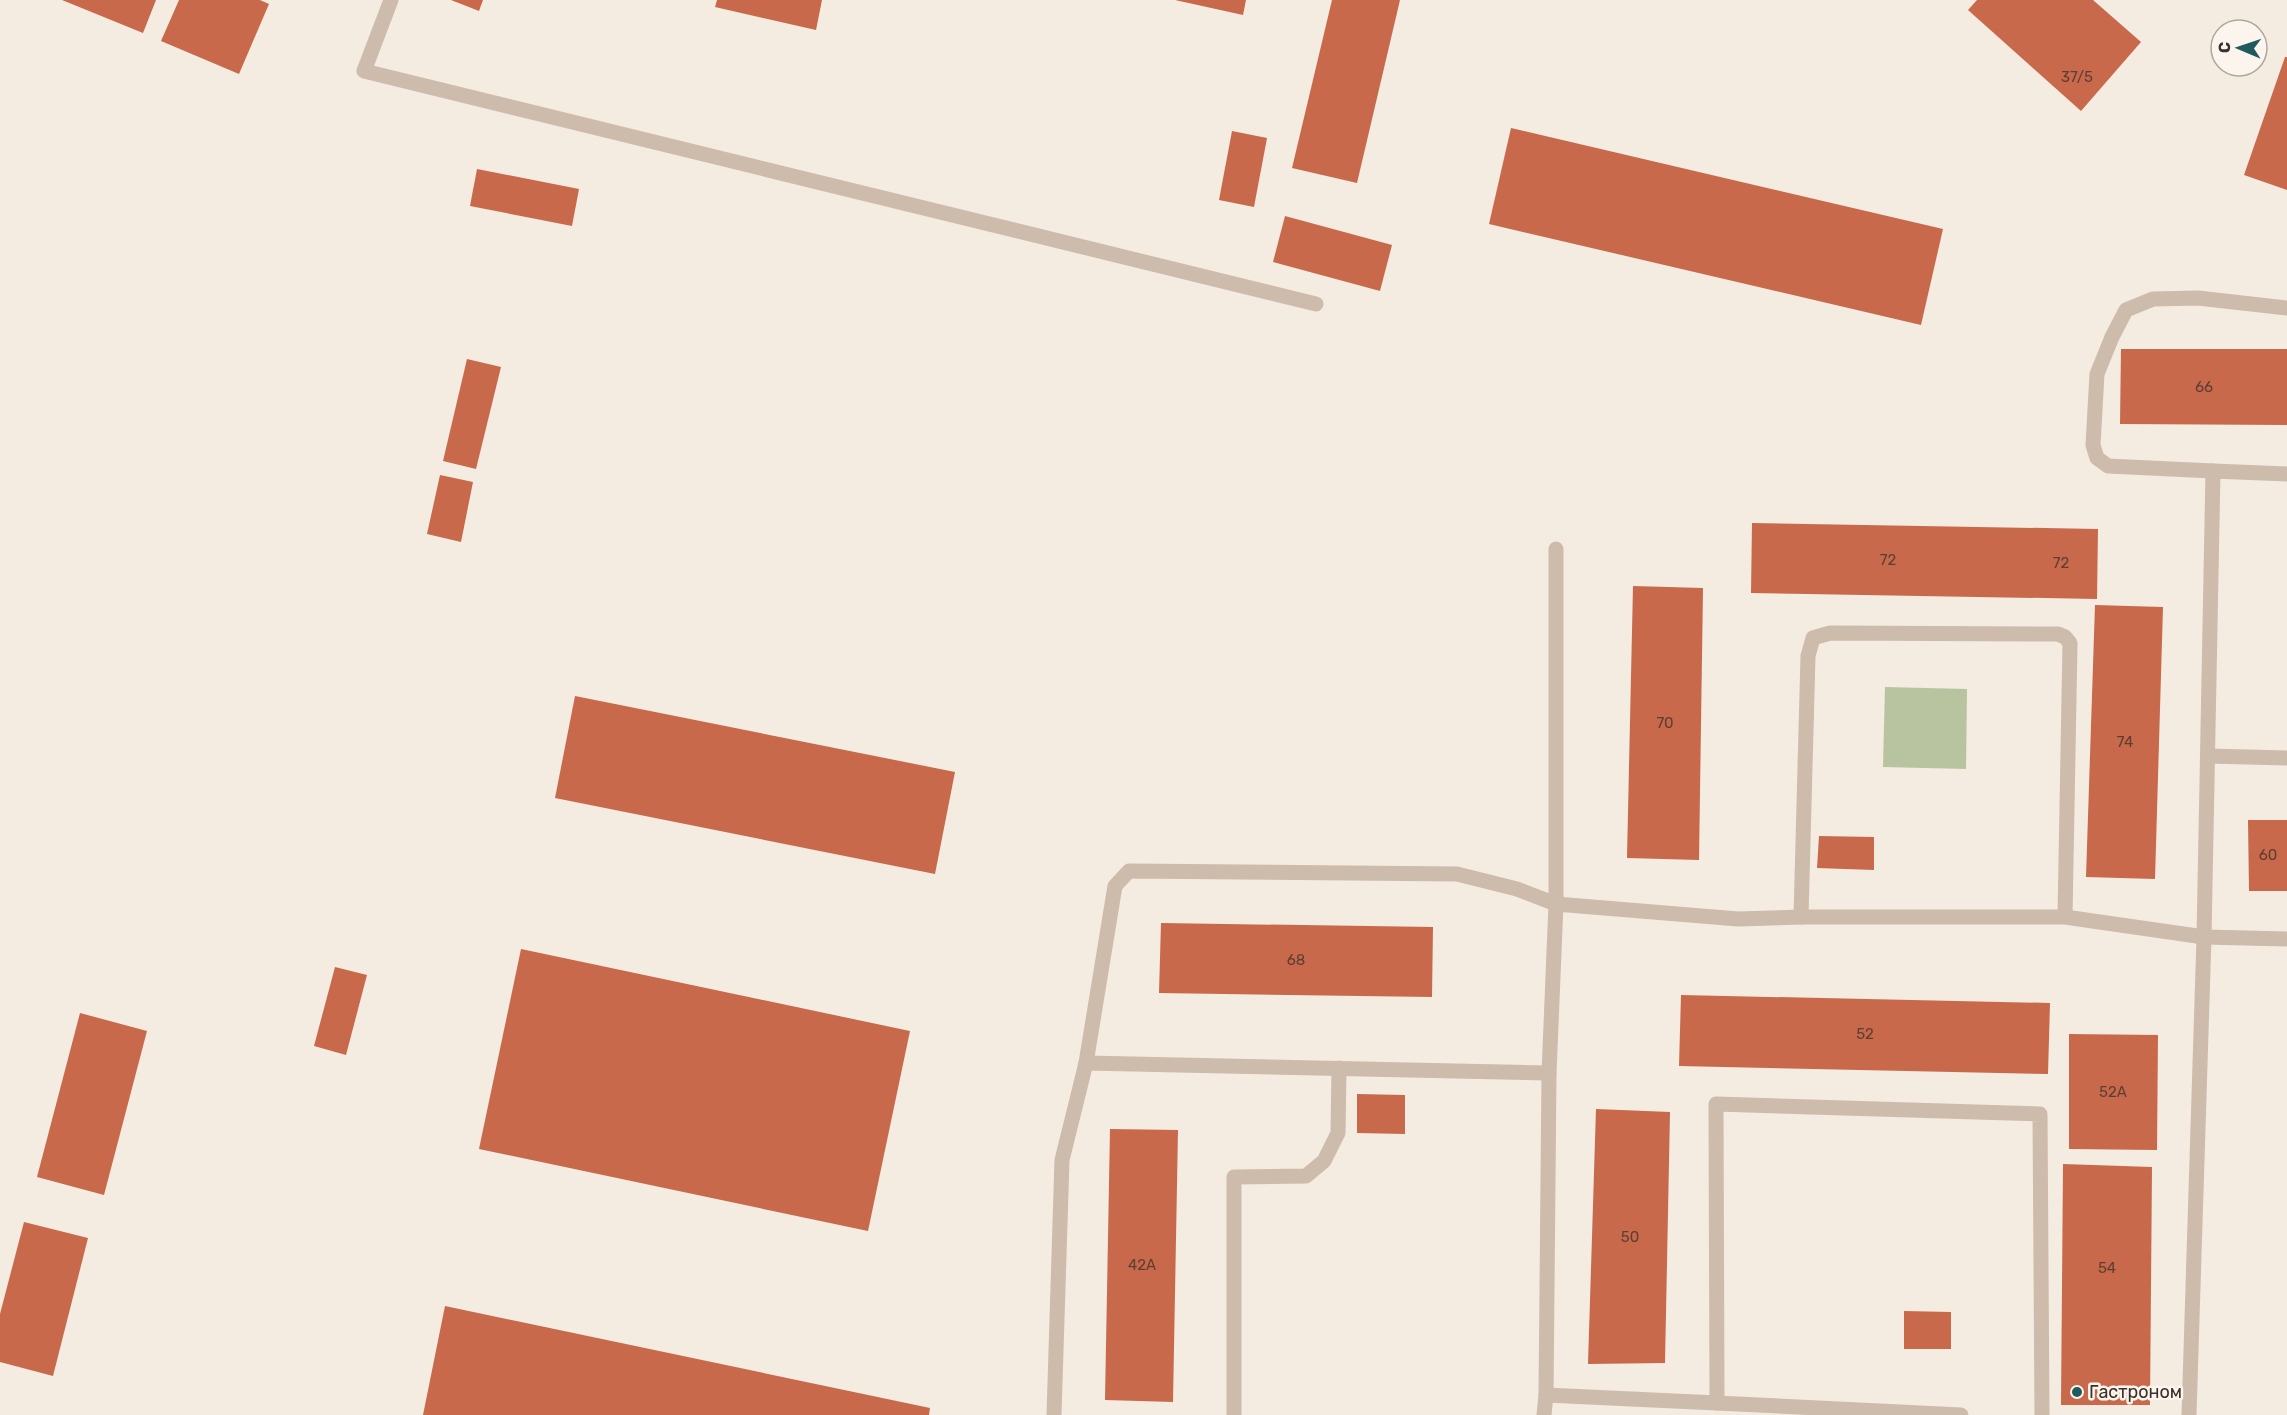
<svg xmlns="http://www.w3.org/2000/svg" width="2287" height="1415" font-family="Rubik,sans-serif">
<rect width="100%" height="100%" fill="#f4ebe1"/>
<path fill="#b8c4a0" d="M 1885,687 L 1967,689 L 1966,769 L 1883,767 Z"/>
<g fill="#c8694b">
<path d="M 62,0 L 156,0 L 143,33 Z"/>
<path d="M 179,0 L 260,0 L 269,4 L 239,74 L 161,41 Z"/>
<path d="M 451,0 L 483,0 L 479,11 Z"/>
<path d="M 717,0 L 822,0 L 816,30 L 715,7 Z"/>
<path d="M 1175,0 L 1246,0 L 1243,15 Z"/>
<path d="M 1332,0 L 1400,0 L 1357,183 L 1292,168 Z"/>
<path d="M 1977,0 L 2093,0 L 2141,42 L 2081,111 L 1968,10 Z"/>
<path d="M 2285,57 L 2287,57 L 2287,190 L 2244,175 Z"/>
<path d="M 1511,128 L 1943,229 L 1921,325 L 1489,224 Z"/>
<path d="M 1232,131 L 1267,138 L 1254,207 L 1219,200 Z"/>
<path d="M 477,169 L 579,189 L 572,226 L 470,206 Z"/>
<path d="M 1285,216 L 1392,245 L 1380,291 L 1273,262 Z"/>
<path d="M 2121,349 L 2287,349 L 2287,425 L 2120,424 Z"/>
<path d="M 467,359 L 501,367 L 476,469 L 443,461 Z"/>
<path d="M 440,475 L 473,482 L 461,542 L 427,534 Z"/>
<path d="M 1752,523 L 2098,529 L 2097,599 L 1751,593 Z"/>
<path d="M 1633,586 L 1703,588 L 1699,860 L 1627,858 Z"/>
<path d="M 2095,605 L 2163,607 L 2155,879 L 2086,877 Z"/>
<path d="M 575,696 L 955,772 L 935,874 L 555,798 Z"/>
<path d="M 2248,820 L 2287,820 L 2287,891 L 2249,891 Z"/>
<path d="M 1819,836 L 1874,837 L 1874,870 L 1817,868 Z"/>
<path d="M 1161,923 L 1433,927 L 1432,997 L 1159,993 Z"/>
<path d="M 521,949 L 910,1031 L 868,1231 L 479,1149 Z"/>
<path d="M 335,967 L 367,975 L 346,1055 L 314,1046 Z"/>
<path d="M 1681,995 L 2050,1003 L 2048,1074 L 1679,1066 Z"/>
<path d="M 80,1013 L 147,1031 L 104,1195 L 37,1177 Z"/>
<path d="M 2069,1034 L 2158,1035 L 2157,1150 L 2069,1149 Z"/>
<path d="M 1357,1094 L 1405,1095 L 1405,1134 L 1357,1133 Z"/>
<path d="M 1596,1109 L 1670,1112 L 1665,1363 L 1588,1364 Z"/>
<path d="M 1110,1129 L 1178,1130 L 1173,1402 L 1105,1400 Z"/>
<path d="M 2063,1164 L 2152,1167 L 2150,1405 L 2061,1405 Z"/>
<path d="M 24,1222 L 88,1238 L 53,1376 L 0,1362 L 0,1314 Z"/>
<path d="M 445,1306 L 930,1408 L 929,1415 L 423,1415 Z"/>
<path d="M 1904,1311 L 1951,1312 L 1951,1349 L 1904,1349 Z"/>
</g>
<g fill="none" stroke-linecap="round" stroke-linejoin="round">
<g stroke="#cdbbac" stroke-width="15">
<path d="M 391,0 L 364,71 L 1316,304"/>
<path d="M 2213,471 L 2108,466 L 2097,458 L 2093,445 L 2097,374 L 2112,337 L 2126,310 L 2153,299 L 2198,298 L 2287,308"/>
<path d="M 2208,756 L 2287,758"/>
<path d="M 2065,917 L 1801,917 L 1808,656 L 1813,638 L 1830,633 L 2058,634 L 2065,637 L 2070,643 L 2065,917 L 2204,937 L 2287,939"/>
<path d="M 1086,1063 L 1115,886 L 1129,871 L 1457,874 L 1517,889 L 1556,904 L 1556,549"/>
<path d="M 1546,1395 L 1549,1073 L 1556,904 L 1738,919 L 1801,917"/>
<path d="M 1717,1403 L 1961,1415"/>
<path d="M 1054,1415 L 1062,1160 L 1086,1063 L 1549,1073"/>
<path d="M 1234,1415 L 1234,1177 L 1306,1176 L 1324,1161 L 1338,1133 L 1339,1068"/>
<path d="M 1544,1415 L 1546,1395 L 1717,1403 L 1716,1104 L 2040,1114 L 2042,1415"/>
<path d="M 2189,1415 L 2204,937 L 2213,471 L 2287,474"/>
</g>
</g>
<circle fill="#1f5a5e" stroke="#fbf5ee" stroke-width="2" cx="2077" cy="1392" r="6"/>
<g text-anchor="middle" stroke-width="5" stroke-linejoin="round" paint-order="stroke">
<g font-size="15" fill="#5e3e33">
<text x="2077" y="82">37/5</text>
<text x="2204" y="392">66</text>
<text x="1888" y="565">72</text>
<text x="2061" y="568">72</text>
<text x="1665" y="728">70</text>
<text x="2125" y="747">74</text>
<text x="2268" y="860">60</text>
<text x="1296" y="965">68</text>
<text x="1865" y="1039">52</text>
<text x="2113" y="1097">52А</text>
<text x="1630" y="1242">50</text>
<text x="1142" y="1270">42А</text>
<text x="2107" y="1273">54</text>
</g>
<g font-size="18" fill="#3b302b" stroke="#fbf5ee" text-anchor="start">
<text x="2089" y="1398">Гастроном</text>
</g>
</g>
<g transform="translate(2239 48) rotate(272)"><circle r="28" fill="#fbf5ee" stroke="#aea6a0" stroke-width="1.5"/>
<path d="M0-4.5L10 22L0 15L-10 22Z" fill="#1f5a5e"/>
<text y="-9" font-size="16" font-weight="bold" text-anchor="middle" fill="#3b302b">С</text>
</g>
</svg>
